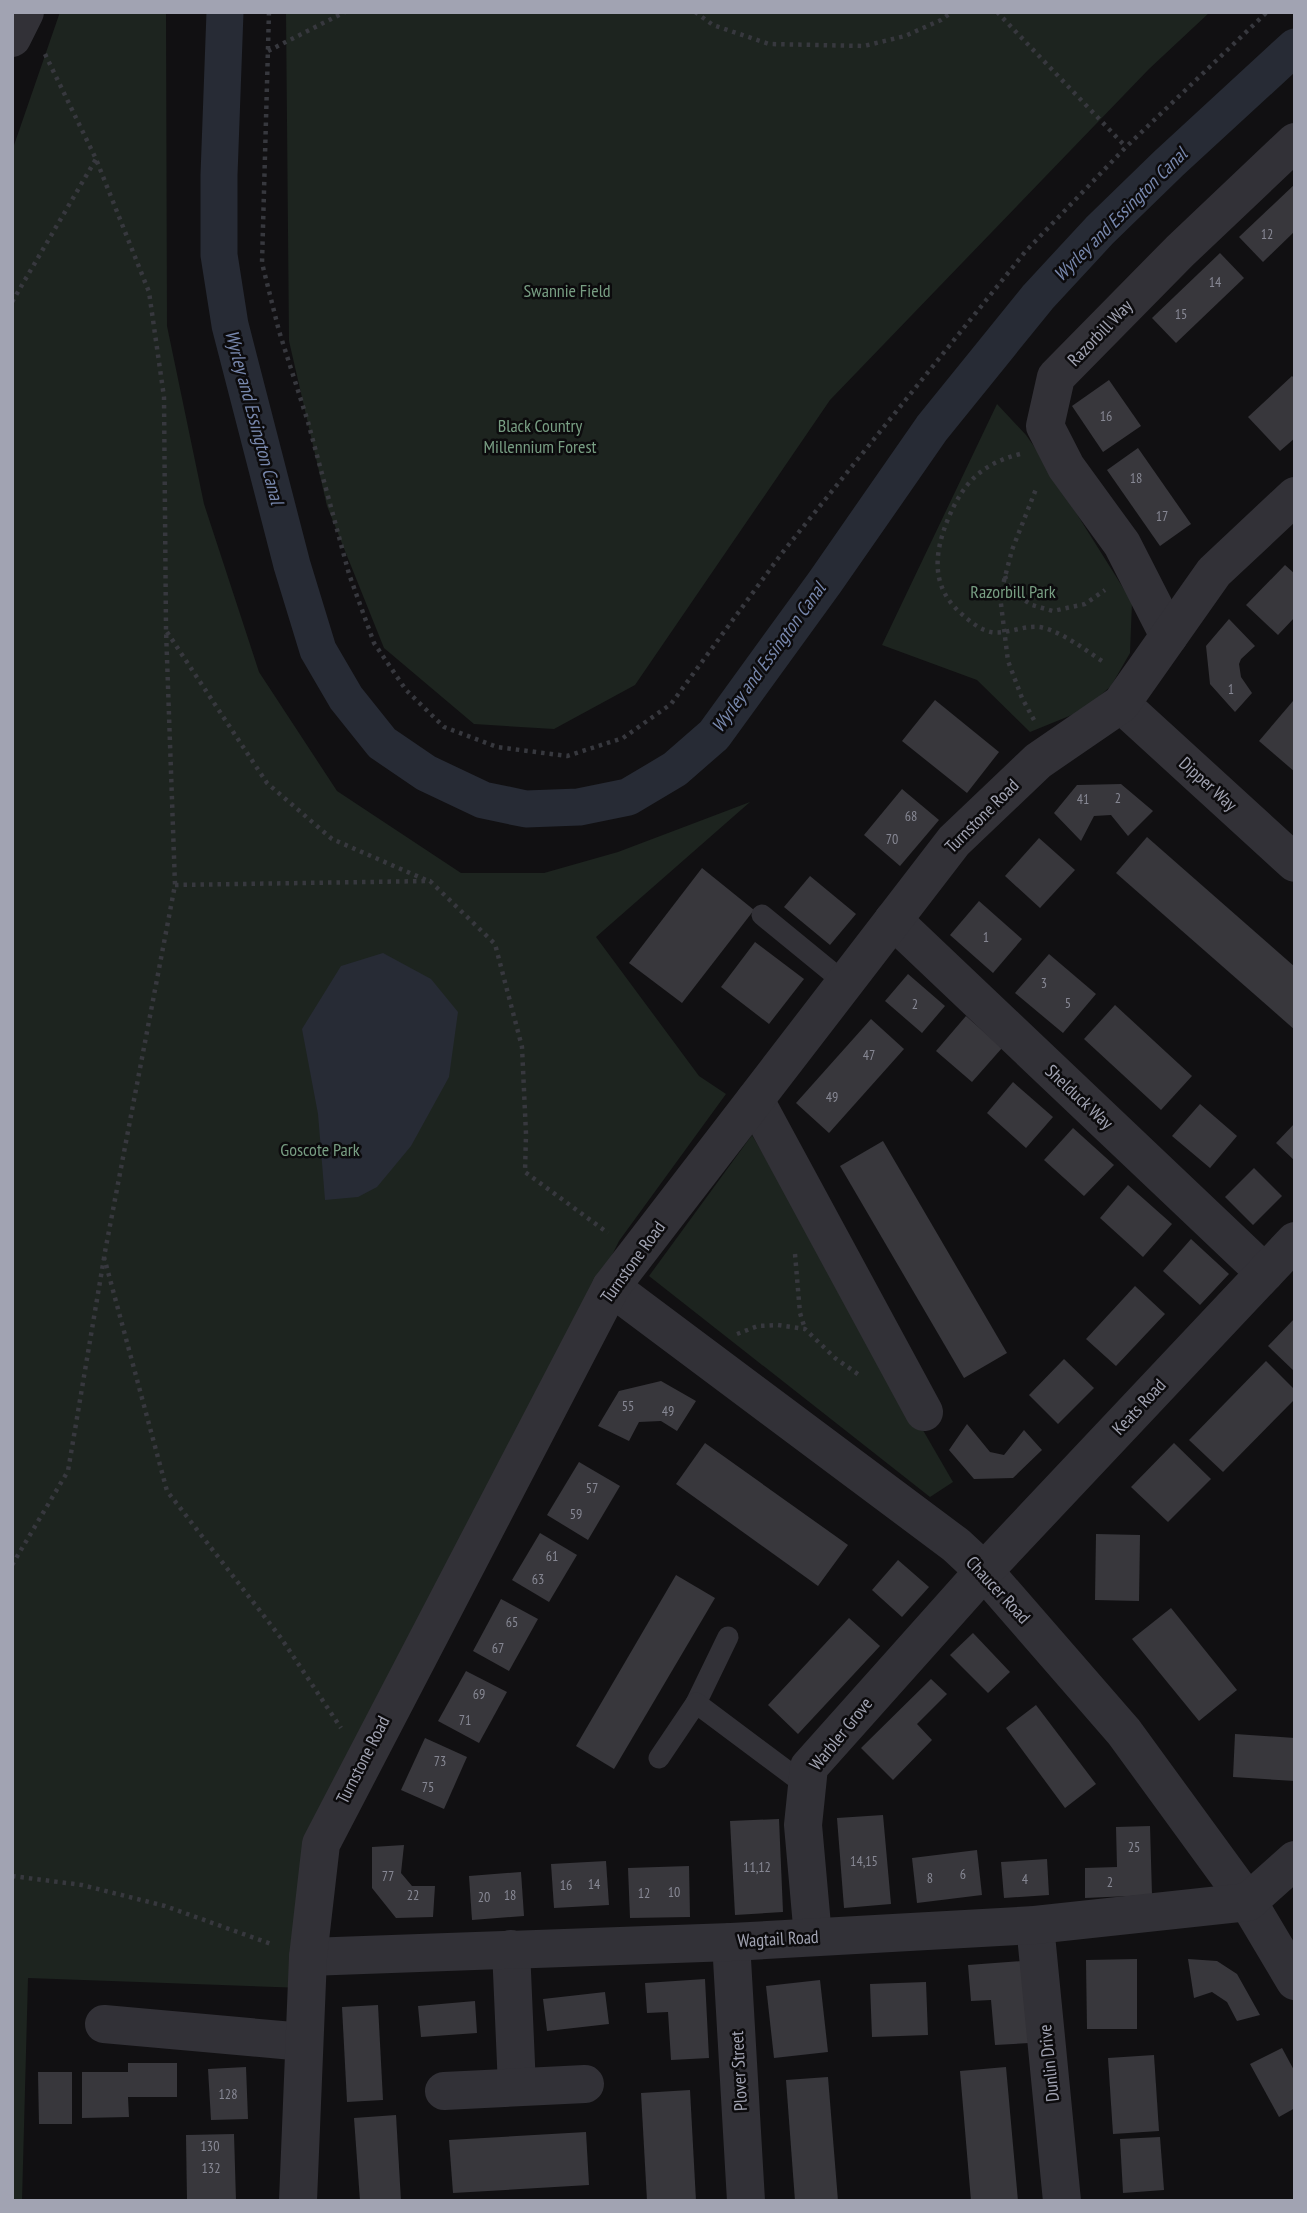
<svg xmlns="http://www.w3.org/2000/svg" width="1307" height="2213" font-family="'PT Sans Narrow',sans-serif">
<rect width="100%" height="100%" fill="#111012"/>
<g fill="#1d241f">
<path d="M 60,12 L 166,12 L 167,326 L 204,504 L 259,672 L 337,791 L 461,873 L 544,873 L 618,852 L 750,802 L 596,937 L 699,1076 L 726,1094 L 619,1241 L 320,1843 L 304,1988 L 28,1978 L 22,2201 L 12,2200 L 12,151 Z"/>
<path d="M 286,12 L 1210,12 L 1149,69 L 830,400 L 635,685 L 554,729 L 474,724 L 384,648 L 327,506 L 289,341 Z"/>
<path d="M 997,404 L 1026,435 L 1038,452 L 1132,602 L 1130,653 L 1111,686 L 1084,710 L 1030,732 L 977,680 L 882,645 Z"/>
<path d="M 752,1135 L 953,1482 L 930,1497 L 649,1276 Z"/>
</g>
<path fill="#272b35" d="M 383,953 L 431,979 L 458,1012 L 449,1077 L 411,1146 L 377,1187 L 358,1197 L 325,1200 L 318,1114 L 302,1029 L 341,966 Z"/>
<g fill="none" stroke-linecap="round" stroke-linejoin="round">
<path stroke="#272b35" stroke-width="37" d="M 225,12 L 219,175 L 219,255 L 230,325 L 292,565 L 318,650 L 346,698 L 382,743 L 426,773 L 483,800 L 526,809 L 579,807 L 628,797 L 675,769 L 714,735 L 825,582 L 932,428 L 1038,297 L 1100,230 L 1169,163 L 1295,47"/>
</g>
<g fill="#38373c">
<path d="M 1295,184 L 1295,231 L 1263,262 L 1239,237 Z"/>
<path d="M 1220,253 L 1244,278 L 1176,343 L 1152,318 Z"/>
<path d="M 1292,376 L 1295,379 L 1295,438 L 1280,451 L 1248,417 Z"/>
<path d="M 1109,380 L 1141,426 L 1103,452 L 1072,406 Z"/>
<path d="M 1138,448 L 1191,524 L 1160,546 L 1107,470 Z"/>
<path d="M 1285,565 L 1295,574 L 1295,617 L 1278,635 L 1246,605 Z"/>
<path d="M 1229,619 L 1255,646 L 1241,659 L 1239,664 L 1241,677 L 1252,693 L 1235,712 L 1210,684 L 1206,646 Z"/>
<path d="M 935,700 L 999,752 L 967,793 L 902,741 Z"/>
<path d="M 1293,701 L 1295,703 L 1295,772 L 1259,741 Z"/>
<path d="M 1121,784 L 1153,811 L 1128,836 L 1111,815 L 1094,816 L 1081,841 L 1054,813 L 1077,785 Z"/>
<path d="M 902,789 L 939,820 L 900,866 L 864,835 Z"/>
<path d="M 1147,837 L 1295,967 L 1295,1030 L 1116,873 Z"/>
<path d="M 1039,838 L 1075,870 L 1040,908 L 1005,876 Z"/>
<path d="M 702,868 L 754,910 L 682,1003 L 629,963 Z"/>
<path d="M 810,876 L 856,914 L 830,945 L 784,907 Z"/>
<path d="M 979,901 L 1022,939 L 993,973 L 950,935 Z"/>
<path d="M 755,942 L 804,979 L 769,1024 L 721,987 Z"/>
<path d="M 1049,954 L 1096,994 L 1063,1033 L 1015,993 Z"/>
<path d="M 908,974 L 945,1006 L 922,1033 L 885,1001 Z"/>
<path d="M 1115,1005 L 1192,1076 L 1161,1110 L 1084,1039 Z"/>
<path d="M 966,1016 L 1002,1048 L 972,1082 L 936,1051 Z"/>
<path d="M 871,1019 L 904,1049 L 829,1133 L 796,1103 Z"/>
<path d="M 1013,1082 L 1053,1117 L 1026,1148 L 987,1113 Z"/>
<path d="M 1200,1104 L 1237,1136 L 1210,1168 L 1172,1136 Z"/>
<path d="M 1295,1123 L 1295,1161 L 1276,1143 Z"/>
<path d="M 1073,1128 L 1114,1165 L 1084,1196 L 1044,1160 Z"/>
<path d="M 883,1141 L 1007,1353 L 964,1378 L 840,1166 Z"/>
<path d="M 1254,1168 L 1282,1196 L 1253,1225 L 1225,1197 Z"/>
<path d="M 1128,1185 L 1172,1224 L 1143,1257 L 1100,1218 Z"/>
<path d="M 1191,1239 L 1229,1274 L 1200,1305 L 1163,1271 Z"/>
<path d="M 1135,1286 L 1165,1314 L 1116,1366 L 1086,1339 Z"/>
<path d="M 1295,1318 L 1295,1372 L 1268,1346 Z"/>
<path d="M 1064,1359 L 1094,1388 L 1058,1424 L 1029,1395 Z"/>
<path d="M 1266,1361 L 1295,1390 L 1295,1399 L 1223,1472 L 1189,1440 Z"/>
<path d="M 661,1381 L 696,1401 L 677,1431 L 661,1421 L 639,1422 L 629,1441 L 598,1426 L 619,1391 Z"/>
<path d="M 967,1424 L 990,1452 L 1004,1455 L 1024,1430 L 1042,1450 L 1013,1478 L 974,1479 L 949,1450 Z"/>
<path d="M 705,1443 L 848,1545 L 818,1586 L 676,1484 Z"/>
<path d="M 1174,1443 L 1211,1479 L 1168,1522 L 1131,1487 Z"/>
<path d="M 579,1462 L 620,1486 L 588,1540 L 547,1515 Z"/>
<path d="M 540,1533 L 577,1555 L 549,1602 L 512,1580 Z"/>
<path d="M 1096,1534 L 1140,1535 L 1139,1601 L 1095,1600 Z"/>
<path d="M 898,1560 L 929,1587 L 902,1617 L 872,1590 Z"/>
<path d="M 676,1575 L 715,1598 L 614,1769 L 576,1746 Z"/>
<path d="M 501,1599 L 538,1619 L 509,1671 L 473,1651 Z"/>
<path d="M 1171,1608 L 1237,1690 L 1199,1721 L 1132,1639 Z"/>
<path d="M 849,1618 L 880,1646 L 798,1734 L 768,1705 Z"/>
<path d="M 973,1633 L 1010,1672 L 988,1693 L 950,1655 Z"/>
<path d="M 466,1671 L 507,1692 L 479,1743 L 438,1721 Z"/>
<path d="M 931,1679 L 947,1694 L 917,1724 L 932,1740 L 893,1780 L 861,1748 Z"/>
<path d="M 1036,1705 L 1096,1784 L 1065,1808 L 1006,1728 Z"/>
<path d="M 1235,1734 L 1295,1738 L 1295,1781 L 1233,1777 Z"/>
<path d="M 425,1738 L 467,1757 L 444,1809 L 401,1790 Z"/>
<path d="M 883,1815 L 891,1904 L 844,1908 L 837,1818 Z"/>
<path d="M 779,1819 L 783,1912 L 735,1915 L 730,1821 Z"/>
<path d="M 1150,1826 L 1152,1895 L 1085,1898 L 1085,1868 L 1117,1867 L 1116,1827 Z"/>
<path d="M 404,1845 L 401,1873 L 412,1886 L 435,1886 L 433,1917 L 396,1918 L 372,1888 L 372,1847 Z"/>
<path d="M 977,1850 L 982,1895 L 917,1903 L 912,1858 Z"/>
<path d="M 1047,1859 L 1049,1895 L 1004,1898 L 1001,1862 Z"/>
<path d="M 606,1861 L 609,1905 L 554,1908 L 551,1864 Z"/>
<path d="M 689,1866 L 690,1917 L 630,1918 L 628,1868 Z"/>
<path d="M 521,1872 L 524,1916 L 472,1920 L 469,1876 Z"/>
<path d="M 1137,1959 L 1137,2029 L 1087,2029 L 1086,1960 Z"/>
<path d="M 1188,1959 L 1217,1961 L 1237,1974 L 1260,2015 L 1237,2021 L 1227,2002 L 1212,1992 L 1194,1998 Z"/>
<path d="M 1022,1961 L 1029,2043 L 995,2045 L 991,2000 L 971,2001 L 968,1965 Z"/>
<path d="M 705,1979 L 709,2058 L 671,2060 L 668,2012 L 647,2013 L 645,1983 Z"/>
<path d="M 820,1980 L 828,2052 L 774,2058 L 766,1986 Z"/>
<path d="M 926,1982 L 928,2035 L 872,2037 L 870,1984 Z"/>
<path d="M 605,1992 L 609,2024 L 547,2031 L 543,1999 Z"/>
<path d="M 475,2001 L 477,2033 L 421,2037 L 418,2006 Z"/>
<path d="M 378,2005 L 383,2100 L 347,2102 L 342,2007 Z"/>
<path d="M 1282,2048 L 1295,2072 L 1295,2108 L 1279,2117 L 1250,2064 Z"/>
<path d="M 1154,2055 L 1159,2131 L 1113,2134 L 1108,2058 Z"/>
<path d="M 128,2063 L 177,2063 L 177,2097 L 128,2097 L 129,2117 L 82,2118 L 82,2072 L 128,2072 Z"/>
<path d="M 246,2067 L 248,2119 L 211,2120 L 208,2069 Z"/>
<path d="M 1006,2067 L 1018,2201 L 971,2201 L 960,2071 Z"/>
<path d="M 38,2072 L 72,2072 L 72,2124 L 39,2124 Z"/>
<path d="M 828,2077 L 838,2201 L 795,2201 L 786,2080 Z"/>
<path d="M 690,2090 L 696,2201 L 647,2201 L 641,2093 Z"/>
<path d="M 396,2115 L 401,2201 L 360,2201 L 354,2118 Z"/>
<path d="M 586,2132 L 589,2185 L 453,2193 L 449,2140 Z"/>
<path d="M 234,2134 L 236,2201 L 187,2201 L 186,2135 Z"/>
<path d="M 1160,2137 L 1164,2190 L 1123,2193 L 1120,2139 Z"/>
</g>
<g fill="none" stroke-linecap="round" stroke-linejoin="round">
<g stroke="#37383e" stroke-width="4.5" stroke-dasharray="3.5 5" stroke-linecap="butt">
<path d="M 269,12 L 262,263 L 279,331 L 308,422 L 349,574 L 374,643 L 406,690 L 444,727 L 497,747 L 567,756 L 623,738 L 671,704 L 782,553 L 1025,252 L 1126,147 L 1267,12"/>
<path d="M 695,12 L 713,25 L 769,44 L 864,46 L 905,36 L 941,20 L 952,12"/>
<path d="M 997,12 L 1126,147"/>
<path d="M 268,51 L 345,12"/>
<path d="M 45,54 L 96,159 L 149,292 L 164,397 L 166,630 L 175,885 L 104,1257 L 167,1491 L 281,1638 L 341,1728"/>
<path d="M 12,302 L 96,159"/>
<path d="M 1020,454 C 981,464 963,483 948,519 C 933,556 931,589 964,616 C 972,623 981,630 991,632 C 1008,635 1027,623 1044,628 C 1067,635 1085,650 1105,663"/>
<path d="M 1005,576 L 1010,591 L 1032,605 L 1053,611 L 1085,604 L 1105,590"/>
<path d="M 167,632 L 267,783 L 332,839 L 426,880"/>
<path d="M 1034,720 L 1022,698 L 1008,661 L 1000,596 L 1012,550 L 1036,489"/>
<path d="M 175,885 L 430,881 L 495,944 L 522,1047 L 526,1134 L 525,1172 L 608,1233"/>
<path d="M 795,1254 L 800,1313 L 805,1329"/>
<path d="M 737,1334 L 758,1326 L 778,1325 L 805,1329 L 835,1358 L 862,1377"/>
<path d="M 12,1565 L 68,1471 L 104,1258"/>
<path d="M 12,1876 L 82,1885 L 165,1906 L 274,1945"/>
</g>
<g stroke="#323137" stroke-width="21">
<path d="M 762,915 L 845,983"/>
<path d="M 696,1703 L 728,1637"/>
<path d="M 659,1758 L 696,1703 L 807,1786"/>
</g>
<g stroke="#323137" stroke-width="38">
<path d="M 1169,636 L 1122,544 L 1066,467 L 1045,426 L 1056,377 L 1180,251 L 1295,142"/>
<path d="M 1121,704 L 1295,863"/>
<path d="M 893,920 L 1265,1273"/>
<path d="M 755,1100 L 924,1412"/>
<path d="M 611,1287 L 956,1545 L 984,1571 L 1124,1732 L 1248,1902 L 1295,1981"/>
<path d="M 1035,1925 L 1062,2201"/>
<path d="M 813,1937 L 803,1825 L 809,1767 L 984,1571 L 1295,1241"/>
<path d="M 731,1942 L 746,2201"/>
<path d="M 511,1949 L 517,2087"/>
<path d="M 308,1957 L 731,1942 L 1035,1925 L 1248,1902 L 1295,1860"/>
<path d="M 104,2024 L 304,2042"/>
<path d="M 444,2091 L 585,2084"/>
<path d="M 298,2201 L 308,1957 L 321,1844 L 611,1287 L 954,841 L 1038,761 L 1121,704 L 1214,572 L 1295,496"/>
</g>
<path stroke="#323137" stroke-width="38" d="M 12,38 L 25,12"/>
</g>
<g text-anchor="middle" stroke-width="5" stroke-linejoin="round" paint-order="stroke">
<g font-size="14" fill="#878894">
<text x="1267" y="239">12</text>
<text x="1215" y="287">14</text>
<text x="1181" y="319">15</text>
<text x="1106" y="421">16</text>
<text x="1136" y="483">18</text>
<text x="1162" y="521">17</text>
<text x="1231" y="694">1</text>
<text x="1118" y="803">2</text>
<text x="1083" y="804">41</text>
<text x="911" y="821">68</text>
<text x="892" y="844">70</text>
<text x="986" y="942">1</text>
<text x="1044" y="988">3</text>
<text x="1068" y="1008">5</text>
<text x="915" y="1009">2</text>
<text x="869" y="1060">47</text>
<text x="832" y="1102">49</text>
<text x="628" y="1411">55</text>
<text x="668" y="1416">49</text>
<text x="592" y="1493">57</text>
<text x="576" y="1519">59</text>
<text x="552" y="1561">61</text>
<text x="538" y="1584">63</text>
<text x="512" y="1627">65</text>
<text x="498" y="1653">67</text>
<text x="479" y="1699">69</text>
<text x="465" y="1725">71</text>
<text x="440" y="1766">73</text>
<text x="428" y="1792">75</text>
<text x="1134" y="1852">25</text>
<text x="864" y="1866">14,15</text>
<text x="757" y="1872">11,12</text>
<text x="963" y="1879">6</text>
<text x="388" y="1881">77</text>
<text x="930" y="1883">8</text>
<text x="1025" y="1884">4</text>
<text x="1110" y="1887">2</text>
<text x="594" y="1889">14</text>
<text x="566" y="1890">16</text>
<text x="674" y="1897">10</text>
<text x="644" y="1898">12</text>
<text x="413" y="1900">22</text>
<text x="510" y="1900">18</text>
<text x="484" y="1902">20</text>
<text x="228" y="2099">128</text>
<text x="210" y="2151">130</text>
<text x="211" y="2173">132</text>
</g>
<g font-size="18" fill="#789e83" stroke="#0c0b0d">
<text x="567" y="297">Swannie Field</text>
<text x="540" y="432">Black Country<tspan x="540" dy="21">Millennium Forest</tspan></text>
<text x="1013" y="598">Razorbill Park</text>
<text x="320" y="1156">Goscote Park</text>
</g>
<g font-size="18" fill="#a1a3b2" stroke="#0c0b0d">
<text transform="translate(1100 333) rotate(-46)" y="6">Razorbill Way</text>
<text transform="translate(1208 784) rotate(42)" y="6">Dipper Way</text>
<text transform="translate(982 816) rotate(-45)" y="6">Turnstone Road</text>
<text transform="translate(1079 1097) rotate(43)" y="6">Shelduck Way</text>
<text transform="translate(633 1262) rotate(-54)" y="6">Turnstone Road</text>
<text transform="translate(1139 1407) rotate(-47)" y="6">Keats Road</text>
<text transform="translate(998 1590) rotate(47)" y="6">Chaucer Road</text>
<text transform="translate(841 1734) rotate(-51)" y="6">Warbler Grove</text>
<text transform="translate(363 1760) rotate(-63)" y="6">Turnstone Road</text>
<text transform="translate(778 1939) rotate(-3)" y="6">Wagtail Road</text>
<text transform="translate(1049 2063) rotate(-96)" y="6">Dunlin Drive</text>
<text transform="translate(739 2071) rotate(-93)" y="6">Plover Street</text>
</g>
<g font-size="19" font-style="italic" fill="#7888ae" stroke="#0c0b0d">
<text transform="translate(1120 214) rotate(-45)" y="7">Wyrley and Essington Canal</text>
<text transform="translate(255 417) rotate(75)" y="7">Wyrley and Essington Canal</text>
<text transform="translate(768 657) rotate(-54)" y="7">Wyrley and Essington Canal</text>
</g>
</g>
<rect width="1307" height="2213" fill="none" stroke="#a1a3b2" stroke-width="28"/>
</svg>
